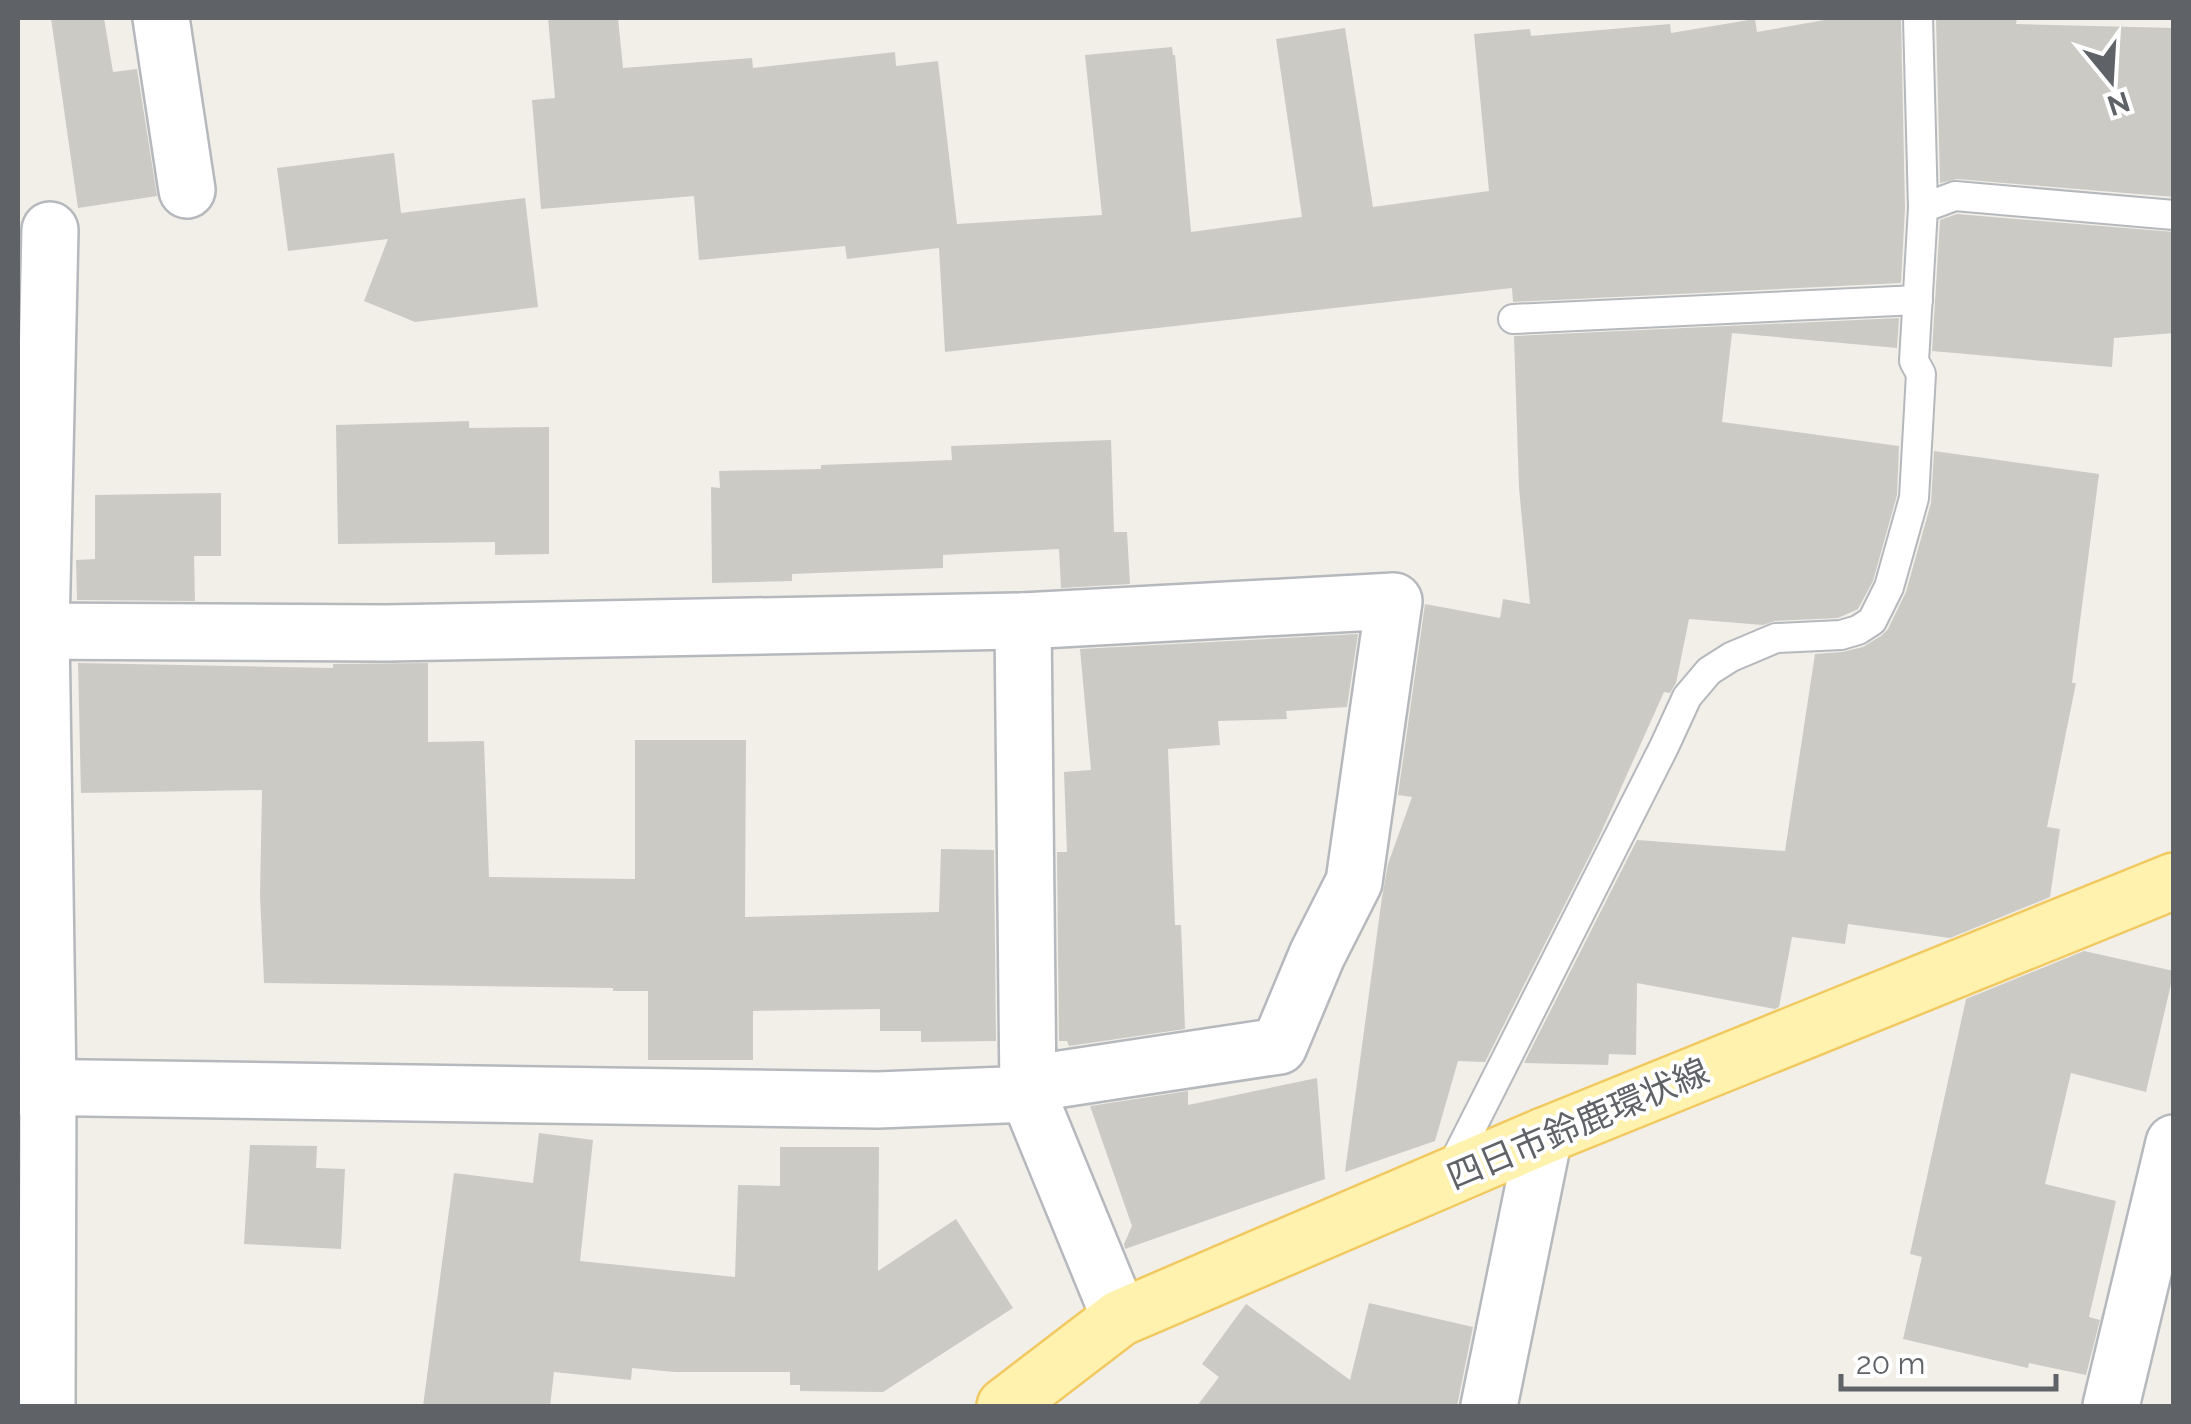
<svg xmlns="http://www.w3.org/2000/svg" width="2191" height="1424" font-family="Raleway,'Noto Sans JP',sans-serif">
<rect width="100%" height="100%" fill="#f1efe8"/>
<g fill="#cccac5">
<path d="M 51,18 L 104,18 L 113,72 L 137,69 L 157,196 L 78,208 Z"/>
<path d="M 548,18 L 618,18 L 623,68 L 752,58 L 753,68 L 895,52 L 896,66 L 938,61 L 957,224 L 1102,215 L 1085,55 L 1172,47 L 1173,55 L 1175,55 L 1191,232 L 1302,217 L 1276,39 L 1345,28 L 1373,207 L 1489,191 L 1474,34 L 1530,29 L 1531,36 L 1670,24 L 1671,33 L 1755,19 L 1757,32 L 1836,18 L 1901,18 L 1905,208 L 1901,283 L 1513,302 L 1512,288 L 945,352 L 939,248 L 847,259 L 845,246 L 699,260 L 694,196 L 541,209 L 532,100 L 555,98 Z"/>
<path d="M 1936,18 L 2017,18 L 2016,24 L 2174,28 L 2174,197 L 1957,179 L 1940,183 Z"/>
<path d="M 394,153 L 401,213 L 525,198 L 538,307 L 415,322 L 364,301 L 388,239 L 288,251 L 277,168 Z"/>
<path d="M 1957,214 L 2174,232 L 2174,333 L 2114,338 L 2112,367 L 1932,351 L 1940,220 Z"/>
<path d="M 1899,318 L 1897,348 L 1732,333 L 1722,422 L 1899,446 L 1897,495 L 1873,581 L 1858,609 L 1838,618 L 1775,621 L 1763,625 L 1689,619 L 1676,683 L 1670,693 L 1664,692 L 1599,837 L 1485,1062 L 1458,1061 L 1435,1141 L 1345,1172 L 1382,897 L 1388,864 L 1412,797 L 1398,795 L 1425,604 L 1500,618 L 1503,599 L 1530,604 L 1519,488 L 1514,336 Z"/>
<path d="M 469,421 L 469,428 L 549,427 L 549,554 L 495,555 L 495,542 L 338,544 L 336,425 Z"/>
<path d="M 1111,440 L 1114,532 L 1127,532 L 1130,584 L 1061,588 L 1059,549 L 943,555 L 943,568 L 792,574 L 792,581 L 712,583 L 711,487 L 720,488 L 719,471 L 821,469 L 821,465 L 952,460 L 951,446 Z"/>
<path d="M 1934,451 L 2099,474 L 2072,683 L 2076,683 L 2047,827 L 2060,829 L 2050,897 L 1950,938 L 1848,924 L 1845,944 L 1792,937 L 1779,1007 L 1775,1009 L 1637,983 L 1636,1055 L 1609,1054 L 1608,1065 L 1524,1063 L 1637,840 L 1785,851 L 1815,654 L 1842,652 L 1863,647 L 1881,636 L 1888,629 L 1906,592 L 1931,503 Z"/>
<path d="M 221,493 L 221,556 L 194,556 L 195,601 L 77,600 L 76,560 L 95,559 L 95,495 Z"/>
<path d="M 1358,634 L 1347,707 L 1286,711 L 1287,719 L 1218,721 L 1220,745 L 1168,749 L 1175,925 L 1181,925 L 1185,1029 L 1069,1046 L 1067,1041 L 1059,1041 L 1057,852 L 1067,852 L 1064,772 L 1091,770 L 1080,649 Z"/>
<path d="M 78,663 L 333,668 L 333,664 L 428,663 L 428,742 L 484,741 L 489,877 L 635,879 L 635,740 L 746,740 L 745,917 L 939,912 L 941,849 L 994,850 L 996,1041 L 921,1042 L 921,1031 L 880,1031 L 880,1009 L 753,1011 L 753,1060 L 648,1060 L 648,991 L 613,991 L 613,988 L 264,983 L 260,896 L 262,790 L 81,793 Z"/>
<path d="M 2084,951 L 2174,971 L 2146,1092 L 2071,1073 L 2045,1184 L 2116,1201 L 2089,1317 L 2100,1320 L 2086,1375 L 2029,1363 L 2028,1368 L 1903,1339 L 1922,1257 L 1910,1254 L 1966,999 Z"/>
<path d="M 1317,1078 L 1325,1179 L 1125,1249 L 1124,1244 L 1132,1226 L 1090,1106 L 1188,1091 L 1188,1105 Z"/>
<path d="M 539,1133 L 593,1140 L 580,1261 L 735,1277 L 738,1185 L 780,1186 L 780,1147 L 879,1147 L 878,1271 L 956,1219 L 1013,1308 L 883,1392 L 800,1391 L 800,1385 L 790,1385 L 790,1372 L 675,1372 L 632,1368 L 631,1380 L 554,1372 L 550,1406 L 423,1406 L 454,1173 L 533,1183 Z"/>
<path d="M 250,1145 L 317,1146 L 316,1168 L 345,1169 L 341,1249 L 244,1244 Z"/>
<path d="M 1369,1303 L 1473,1327 L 1457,1406 L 1197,1406 L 1219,1377 L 1202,1364 L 1246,1304 L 1350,1380 Z"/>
</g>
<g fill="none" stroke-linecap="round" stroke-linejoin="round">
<defs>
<g id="service">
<path d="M 1923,208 L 1955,196 L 2174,215"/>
<path d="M 1513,319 L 1918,300"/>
<path d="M 1448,1174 L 1664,747 L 1687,697 L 1709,671 L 1731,657 L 1776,638 L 1841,635 L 1858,630 L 1872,621 L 1889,587 L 1914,498 L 1921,374 L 1914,361 L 1923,208 L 1918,18"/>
</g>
<g id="minor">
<path d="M 161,18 L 187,190"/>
<path d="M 1023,621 L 1394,601 L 1354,882 L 1317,955 L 1279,1046 L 1028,1084"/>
<path d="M 18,631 L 386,633 L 1023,621 L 1028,1094 L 1120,1318"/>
<path d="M 18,1087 L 878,1100 L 1028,1094"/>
<path d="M 47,1406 L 48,1087 L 41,631 L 50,230"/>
<path d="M 1489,1406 L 1544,1136"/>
<path d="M 2111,1406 L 2174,1143"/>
</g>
<path id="primary" d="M 1005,1406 L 1120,1318 L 1544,1136 L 2174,881"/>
</defs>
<use href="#service" stroke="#b5b8bc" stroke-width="32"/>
<use href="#minor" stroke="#b5b8bc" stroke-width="60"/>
<use href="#primary" stroke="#f2c960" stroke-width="60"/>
<use href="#service" stroke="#fff" stroke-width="28"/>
<use href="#minor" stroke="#fff" stroke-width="55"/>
<use href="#primary" stroke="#fff2af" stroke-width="55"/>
</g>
<g text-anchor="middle" stroke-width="8" stroke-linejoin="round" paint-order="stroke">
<g font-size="35" fill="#5f6368" stroke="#fff">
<text transform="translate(1578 1124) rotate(-23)" y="12">四日市鈴鹿環状線</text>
</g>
</g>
<rect width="2191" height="1424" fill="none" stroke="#5f6368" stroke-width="40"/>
<g transform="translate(2111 80) rotate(162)" stroke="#ffffff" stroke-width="8" paint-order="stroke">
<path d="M0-8L18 38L0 25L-18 38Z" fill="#5f6368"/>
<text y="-15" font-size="28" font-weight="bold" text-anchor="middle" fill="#5f6368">N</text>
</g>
<path d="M1841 1374v15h215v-15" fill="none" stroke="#5f6368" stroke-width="5"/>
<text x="1856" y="1374" font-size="30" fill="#5f6368" stroke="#ffffff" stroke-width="8" paint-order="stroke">20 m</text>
</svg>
